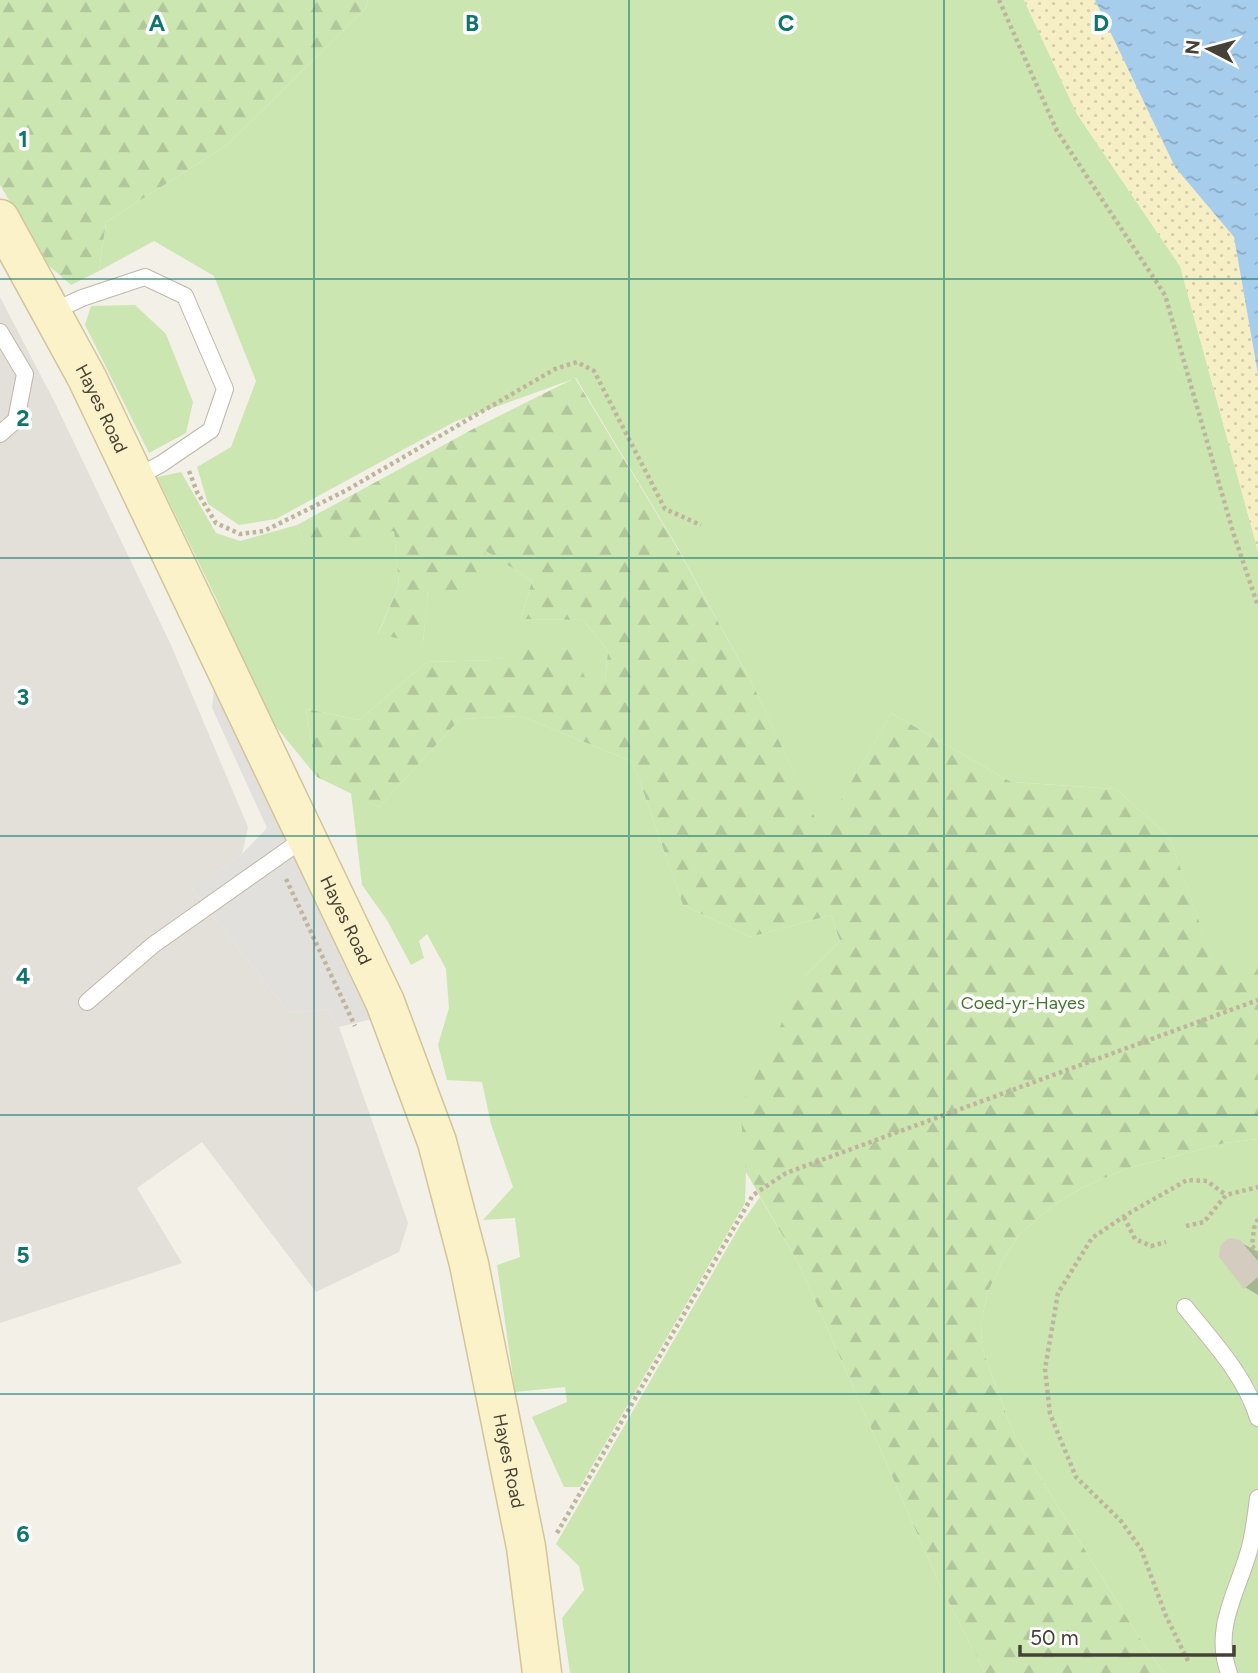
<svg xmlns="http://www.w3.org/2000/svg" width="1258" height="1673" font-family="Figtree,sans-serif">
<defs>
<pattern id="forest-firs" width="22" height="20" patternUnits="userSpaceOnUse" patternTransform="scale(1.75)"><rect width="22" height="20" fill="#cce6b2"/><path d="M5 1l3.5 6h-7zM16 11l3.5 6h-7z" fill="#b1c69a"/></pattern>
<pattern id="sand-dots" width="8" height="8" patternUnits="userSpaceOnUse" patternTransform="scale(1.75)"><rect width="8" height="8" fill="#f6eec5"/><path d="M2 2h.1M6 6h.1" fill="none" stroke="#d4cdaa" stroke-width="1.8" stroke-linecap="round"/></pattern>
<pattern id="water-ripples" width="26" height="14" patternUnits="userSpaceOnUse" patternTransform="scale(1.75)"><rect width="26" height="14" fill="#a7cded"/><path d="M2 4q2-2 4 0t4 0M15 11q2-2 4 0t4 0" fill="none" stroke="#8aa8c1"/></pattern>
</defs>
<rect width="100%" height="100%" fill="#f3f0e8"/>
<path fill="#e3dfd9" d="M 0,297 L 55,403 L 171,645 L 248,827 L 242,854 L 192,890 L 290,1013 L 326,1009 L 339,1027 L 408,1223 L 399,1252 L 316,1292 L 202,1142 L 137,1188 L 182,1263 L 0,1323 Z"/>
<g fill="#cce6b2">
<path d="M 368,0 L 1024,0 L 1077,114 L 1180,266 L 1258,551 L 1258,964 L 1214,965 L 1170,838 L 1116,789 L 1011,782 L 891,713 L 822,834 L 754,687 L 675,543 L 576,378 L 454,422 L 276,519 L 239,525 L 208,504 L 197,467 L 231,447 L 256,381 L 214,276 L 154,241 L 99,271 L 106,222 L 227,145 L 366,8 Z"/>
<path d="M 135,305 L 166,334 L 193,402 L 186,433 L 149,453 L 85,325 L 91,306 Z"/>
<path d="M 181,472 L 216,533 L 240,541 L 297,525 L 305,545 L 394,530 L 399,586 L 378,633 L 423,643 L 428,588 L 485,550 L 532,581 L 521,619 L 583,620 L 608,651 L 605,681 L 587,683 L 568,639 L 494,660 L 427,662 L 359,720 L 306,709 L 317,777 L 260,707 L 217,600 L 157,477 Z"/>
<path d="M 521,716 L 633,762 L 683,905 L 750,937 L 831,915 L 840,941 L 805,976 L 746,1172 L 745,1203 L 580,1487 L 564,1487 L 532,1417 L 567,1402 L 565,1387 L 515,1392 L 497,1265 L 520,1257 L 515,1218 L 483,1220 L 513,1187 L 491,1124 L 482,1082 L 447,1080 L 438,1045 L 449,1008 L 446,969 L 427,934 L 419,941 L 424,958 L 411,965 L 387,920 L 362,885 L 351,793 L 379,807 L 460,719 Z"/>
<path d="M 1258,1139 L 1258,1673 L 1164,1673 L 1142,1642 L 1014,1435 L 982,1348 L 981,1324 L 987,1294 L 1003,1260 L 1018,1236 L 1051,1207 L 1083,1187 L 1126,1169 L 1225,1143 Z"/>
<path d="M 760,1197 L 799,1264 L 938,1581 L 985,1673 L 570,1673 L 562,1618 L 584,1590 L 579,1566 L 556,1544 L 741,1224 Z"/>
</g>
<g fill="url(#forest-firs)">
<path d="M 0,0 L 368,0 L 366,8 L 227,145 L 106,222 L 99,271 L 71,285 L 47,264 L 0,185 Z"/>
<path d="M 575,378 L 675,544 L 754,687 L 822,833 L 891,713 L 1011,782 L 1116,789 L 1170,838 L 1214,964 L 1258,964 L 1258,1139 L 1225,1143 L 1126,1169 L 1083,1187 L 1051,1207 L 1018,1236 L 1003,1260 L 987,1294 L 981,1324 L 982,1348 L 1014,1435 L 1142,1642 L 1164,1673 L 985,1673 L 938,1581 L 799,1264 L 746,1172 L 740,1108 L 805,976 L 840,941 L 831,915 L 750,937 L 683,905 L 633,762 L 521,716 L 460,719 L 379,807 L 317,777 L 306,709 L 359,720 L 427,662 L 494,660 L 568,638 L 587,682 L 605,681 L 608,651 L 583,620 L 521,619 L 532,581 L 486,551 L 469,595 L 428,589 L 423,644 L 378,634 L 399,586 L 394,531 L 305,546 L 297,525 L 473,429 Z"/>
</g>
<path fill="url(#sand-dots)" d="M 1024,0 L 1258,0 L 1258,551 L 1180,266 L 1077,114 Z"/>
<path fill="#e2e0dc" d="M 215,681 L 373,1019 L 339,1027 L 326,1009 L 290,1013 L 192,890 L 242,854 L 267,828 L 212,708 Z"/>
<path fill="url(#water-ripples)" d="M 1095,0 L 1258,0 L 1258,374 L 1234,237 L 1175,167 Z"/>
<path fill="#0003" d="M 1240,1242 L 1258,1252 L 1258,1295 L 1245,1287 Z"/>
<path fill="#d4ccbe" d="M 1232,1238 L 1240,1240 L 1258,1261 L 1258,1277 L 1244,1289 L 1219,1257 L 1220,1246 L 1227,1239 Z"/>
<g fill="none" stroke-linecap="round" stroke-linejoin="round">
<defs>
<g id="lane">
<path d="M 52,312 L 82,298 L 145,277 L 185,296 L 225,389 L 211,430 L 161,464 L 135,478"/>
<path d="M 0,332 L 25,374 L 16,420 L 0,434"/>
<path d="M 87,1002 L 153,945 L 306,837"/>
<path d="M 1185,1307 C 1212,1341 1245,1375 1258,1418"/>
<path d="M 1229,1673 C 1212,1627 1239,1590 1250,1547 C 1254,1531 1256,1514 1258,1498"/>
</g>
<g id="secondary">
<path id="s1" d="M 0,219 L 87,378 L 385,1002 L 437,1142 L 469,1264 L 526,1547 L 542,1673"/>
</g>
</defs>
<use href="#lane" stroke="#beb8ab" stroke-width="18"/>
<use href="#secondary" stroke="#d1c599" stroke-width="41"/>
<g stroke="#bfb59d" stroke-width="4.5" stroke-dasharray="3.5 3.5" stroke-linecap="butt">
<path d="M 999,0 L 1057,131 L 1165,295 L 1233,532 L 1258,606"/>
<path d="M 189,471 L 197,492 L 216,523 L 240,534 L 264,531 L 345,491 L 555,369 L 577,362 L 594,371 L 665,509 L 701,525"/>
<path d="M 286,879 L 355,1026"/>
<path d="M 1124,1217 L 1135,1239 L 1151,1246 L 1166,1242"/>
<path d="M 1258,1219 L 1254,1228 L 1252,1246 L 1258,1253"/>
<path d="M 1186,1226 L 1204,1222 L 1226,1195 L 1258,1187"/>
<path d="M 557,1533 L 753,1195 L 786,1173 L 1258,1000"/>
<path d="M 1188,1661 L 1166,1616 L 1141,1549 L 1121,1521 L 1076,1477 L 1050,1414 L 1045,1369 L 1058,1293 L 1092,1238 L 1126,1215 L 1187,1180 L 1207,1181 L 1226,1195"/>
</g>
<use href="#lane" stroke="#fff" stroke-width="16"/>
<use href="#secondary" stroke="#fcf2c9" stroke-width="38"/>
</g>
<path fill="none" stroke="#0f766e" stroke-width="2" stroke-opacity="0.55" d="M 314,0 L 314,1673M 629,0 L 629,1673M 944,0 L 944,1673M 0,279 L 1258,279M 0,558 L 1258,558M 0,836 L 1258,836M 0,1115 L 1258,1115M 0,1394 L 1258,1394"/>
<g text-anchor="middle" stroke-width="7" stroke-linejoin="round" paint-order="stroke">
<g font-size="18" fill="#464137" stroke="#fff">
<text dy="6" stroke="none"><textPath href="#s1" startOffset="215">Hayes Road</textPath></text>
<text dy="6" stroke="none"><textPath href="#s1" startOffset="782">Hayes Road</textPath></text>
<text dy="6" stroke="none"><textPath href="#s1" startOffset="1349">Hayes Road</textPath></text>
</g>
<g font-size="18" fill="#45762c" stroke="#fff">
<text x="1023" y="1009">Coed-yr-Hayes</text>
</g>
</g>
<g font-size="23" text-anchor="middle" font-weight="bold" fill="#0f766e" stroke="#fff" stroke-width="7" stroke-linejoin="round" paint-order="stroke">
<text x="157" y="31">A</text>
<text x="472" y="31">B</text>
<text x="786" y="31">C</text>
<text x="1101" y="31">D</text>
<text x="23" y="147">1</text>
<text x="23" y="426">2</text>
<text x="23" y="705">3</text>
<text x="23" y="984">4</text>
<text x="23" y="1263">5</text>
<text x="23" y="1542">6</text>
</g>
<g transform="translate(1209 49) rotate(276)" stroke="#ffffff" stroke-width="5" paint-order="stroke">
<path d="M0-5L12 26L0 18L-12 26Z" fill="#464137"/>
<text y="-10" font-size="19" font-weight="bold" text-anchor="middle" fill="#464137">N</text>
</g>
<path d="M1020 1645v10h214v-10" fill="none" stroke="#464137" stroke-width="3.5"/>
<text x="1030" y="1645" font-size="21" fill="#464137" stroke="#ffffff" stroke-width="5" paint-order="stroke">50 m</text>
</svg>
